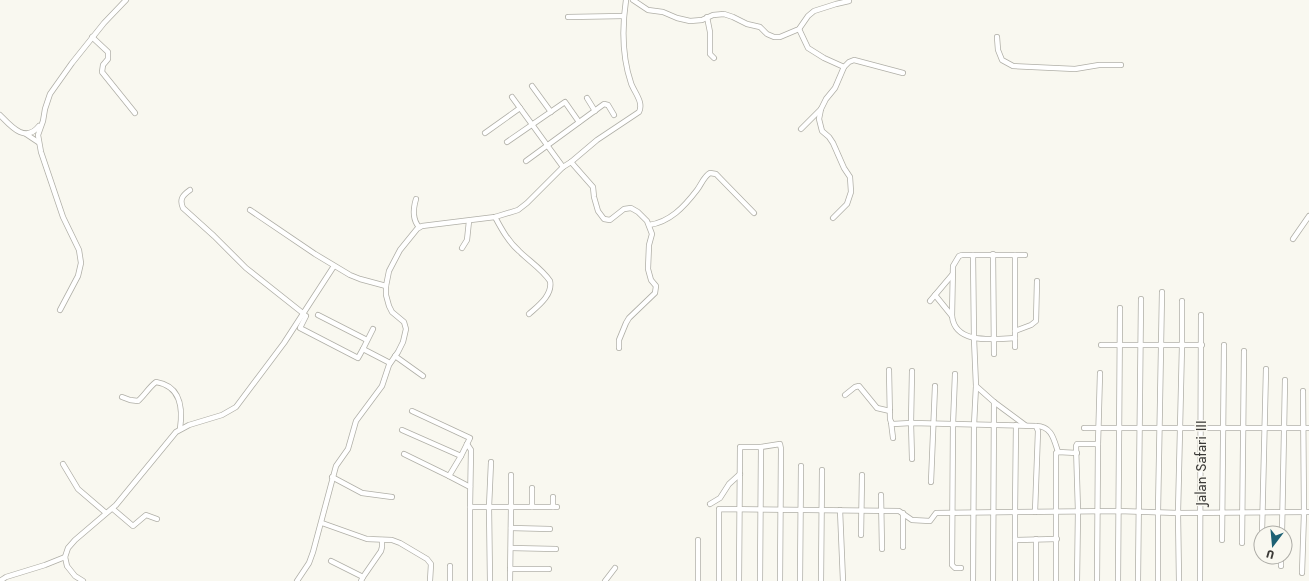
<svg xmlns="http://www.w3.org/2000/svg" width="1309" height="581" font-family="Jost,sans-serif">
<rect width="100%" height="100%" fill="#f9f8f0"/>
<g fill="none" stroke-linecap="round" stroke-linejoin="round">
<defs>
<g id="street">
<path d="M 633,0 L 648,10 L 663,12 L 677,18 L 690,21 L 702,20 L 713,15 L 724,14 L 733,17 L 747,24 L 760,27 L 767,34 L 774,37 L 780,37 L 799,29 L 808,16 L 814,11 L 836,4 L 849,1"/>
<path d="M 568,17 L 624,16"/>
<path d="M 707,17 L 710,32 L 710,54 L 714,58"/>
<path d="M 799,29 L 808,48 L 824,58 L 844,67 L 835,88 L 826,99 L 821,109 L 801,129"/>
<path d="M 92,37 L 108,52 L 108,59 L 103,65 L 102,72 L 135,113"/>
<path d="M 997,37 L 998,50 L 1002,60 L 1013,66 L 1075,69 L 1099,65 L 1121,65"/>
<path d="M 844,67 L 849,62 L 854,60 L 903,73"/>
<path d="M 532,86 L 551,112"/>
<path d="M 512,97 L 563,167"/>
<path d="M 587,98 L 595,111"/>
<path d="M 821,109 L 819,119 L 822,131 L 829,137 L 833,143 L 844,168 L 850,177 L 851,192 L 847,204 L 833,218"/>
<path d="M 0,115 C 10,125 25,144 39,126"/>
<path d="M 485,133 L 520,108"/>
<path d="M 26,134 L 38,142"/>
<path d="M 507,142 L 565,102 L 579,122"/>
<path d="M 526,161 L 604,104 L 608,105 L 614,115"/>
<path d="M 571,162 L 593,187 L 594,197 L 598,211 L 604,219 L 610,220 L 624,209 L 631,208 L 638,212 L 647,221 L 652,234 L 649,245 L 648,269 L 651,280 L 656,286 L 655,293 L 629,318 L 626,323 L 619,340 L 619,348"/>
<path d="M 190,190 C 183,195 179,199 183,208 L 214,236 L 246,268 L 304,314"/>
<path d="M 416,199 C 413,209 412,219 419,227"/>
<path d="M 250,210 L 315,254 L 350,275 L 360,279 L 386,286"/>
<path d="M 495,217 C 502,230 508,241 519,251 C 529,261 542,269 550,281 C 553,295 538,306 529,314"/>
<path d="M 649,225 C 670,222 684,207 697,190 C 701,185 704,176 710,173 L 716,174 L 754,213"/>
<path d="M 1293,239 L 1309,216"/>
<path d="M 462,248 L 467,240 L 469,221"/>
<path d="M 993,254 L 994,354"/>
<path d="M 973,255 L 974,339 L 976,386 L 994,402 L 1025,425"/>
<path d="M 1015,255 L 1015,347"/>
<path d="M 935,295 L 952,316"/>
<path d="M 930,301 L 952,275"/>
<path d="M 60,310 L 78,276 L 81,263 L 79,250 L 63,217 L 41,152 L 38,135 L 43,121 L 45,109 L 50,94 L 72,63 L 104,23 L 126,0"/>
<path d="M 318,315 L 367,340"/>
<path d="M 306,316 L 300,328 L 358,358 L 363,349 L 390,363"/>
<path d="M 1015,331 L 1031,325 L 1036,321 L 1037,281"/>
<path d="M 1015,338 C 994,339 955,345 952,316 L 953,266 L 959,256 L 962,255 L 1025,255"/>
<path d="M 1101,345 L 1202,345"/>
<path d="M 363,349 L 373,329"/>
<path d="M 395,356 L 423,376"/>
<path d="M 889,370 L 890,419 L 891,422 L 893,424 L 911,423 L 912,371"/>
<path d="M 955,374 L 953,424 L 952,565 L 955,568 L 961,568"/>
<path d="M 845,395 L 855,387 L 859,386 L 877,408 L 890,411"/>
<path d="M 122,397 L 130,400 L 138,401 C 145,395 149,387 156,382 C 181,386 183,408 180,429"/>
<path d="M 891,422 L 893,438"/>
<path d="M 1036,426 C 1052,426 1054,440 1058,452"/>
<path d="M 1084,428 L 1309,428"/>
<path d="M 402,430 L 461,456 L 470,438 L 412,411"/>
<path d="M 467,444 L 471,450 L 470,507 L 511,507 L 510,581"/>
<path d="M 404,454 L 449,476"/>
<path d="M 461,456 L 449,476 L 470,487"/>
<path d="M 912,459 L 911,423 L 1036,426 L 1038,431 L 1035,512"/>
<path d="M 63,464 L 78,489 L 106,513"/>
<path d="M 511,475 L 511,507 L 557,507"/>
<path d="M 332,477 L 362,493 L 392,497"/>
<path d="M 931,482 L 935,386"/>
<path d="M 532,488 L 532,507"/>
<path d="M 881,495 L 882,549"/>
<path d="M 553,497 L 553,507"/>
<path d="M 710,504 L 720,498 L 729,484 L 740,474"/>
<path d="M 470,507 L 470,581"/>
<path d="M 113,509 L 133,526 L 146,515 L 157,519"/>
<path d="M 840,510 L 843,581"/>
<path d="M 322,523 L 367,539 L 392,540 L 400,543 L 427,559 L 431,564 L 430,581"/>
<path d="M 511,528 L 550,529"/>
<path d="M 1262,533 L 1266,369"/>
<path d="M 1282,533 L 1285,380"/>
<path d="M 861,535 L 862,475"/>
<path d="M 1015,540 L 1057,539"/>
<path d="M 1222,540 L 1224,345"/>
<path d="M 1242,543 L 1244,351"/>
<path d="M 903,547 L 903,513"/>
<path d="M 511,548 L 556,549"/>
<path d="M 331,561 L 363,577"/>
<path d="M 450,566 L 450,581"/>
<path d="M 1281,566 L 1281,557"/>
<path d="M 510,569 L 549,569"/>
<path d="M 1302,573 L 1304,513 L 1303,391"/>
<path d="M 0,581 L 6,577 L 45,565 L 65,557"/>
<path d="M 83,581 L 75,576 L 67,566 L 65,557 L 68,548 L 75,540 L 116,505 L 176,432 L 189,425 L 222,415 L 236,407 L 284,343 L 334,266"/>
<path d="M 297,581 L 309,563 L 313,552 L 336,466 L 348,449 L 356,421 L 382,386 L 389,365 L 398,352 L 403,342 L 406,329 L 404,322 L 392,312 L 389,306 L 386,295 L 386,286 L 389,271 L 400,250 L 417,229 L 422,226 L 495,217 L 518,210 L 527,203 L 563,167 L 571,162 L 597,140 L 639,112 C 644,102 634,92 631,83 C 622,56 622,27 626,0"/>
<path d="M 361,581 L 363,577 L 381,551 L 382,547 L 382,540"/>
<path d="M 490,581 L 489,507 L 491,462"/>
<path d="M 605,581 L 615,568"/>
<path d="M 698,581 L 698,540"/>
<path d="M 719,581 L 719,509 L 899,511 L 912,520 L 930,521 L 936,513 L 1015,512 L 1016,425"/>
<path d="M 739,581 L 740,447 L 761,447 L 780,444 L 781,449 L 780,581"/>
<path d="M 760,581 L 761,447"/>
<path d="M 800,581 L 801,466"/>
<path d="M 821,581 L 822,470"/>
<path d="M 973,581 L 974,425 L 976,386"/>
<path d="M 993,581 L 994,402"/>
<path d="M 1015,581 L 1015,512 L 1118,511 L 1178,513 L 1309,512"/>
<path d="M 1036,581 L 1036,539"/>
<path d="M 1056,581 L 1056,453 L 1058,452 L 1077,453"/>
<path d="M 1077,581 L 1078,511 L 1076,446 L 1077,444 L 1098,444"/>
<path d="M 1097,581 L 1098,444 L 1100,373"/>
<path d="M 1118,581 L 1120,308"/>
<path d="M 1138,581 L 1141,299"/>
<path d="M 1158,581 L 1158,512 L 1162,292"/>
<path d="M 1179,581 L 1178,513 L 1182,345 L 1182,301"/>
<path d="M 1200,581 L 1201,315"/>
</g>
</defs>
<use href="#street" stroke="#b0afa7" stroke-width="6"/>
<use href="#street" stroke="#fff" stroke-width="4.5"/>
</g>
<g text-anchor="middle" stroke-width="3" stroke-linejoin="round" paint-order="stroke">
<g font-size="15" fill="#3c3b38" stroke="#f9f8f0">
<text transform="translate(1201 463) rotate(-90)" y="5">Jalan Safari III</text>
</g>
</g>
<g transform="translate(1273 545) rotate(196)"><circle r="19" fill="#f9f8f0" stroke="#adaca6"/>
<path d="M0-3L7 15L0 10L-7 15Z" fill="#1c6073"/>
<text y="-6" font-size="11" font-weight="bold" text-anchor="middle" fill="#3c3b38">U</text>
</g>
</svg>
